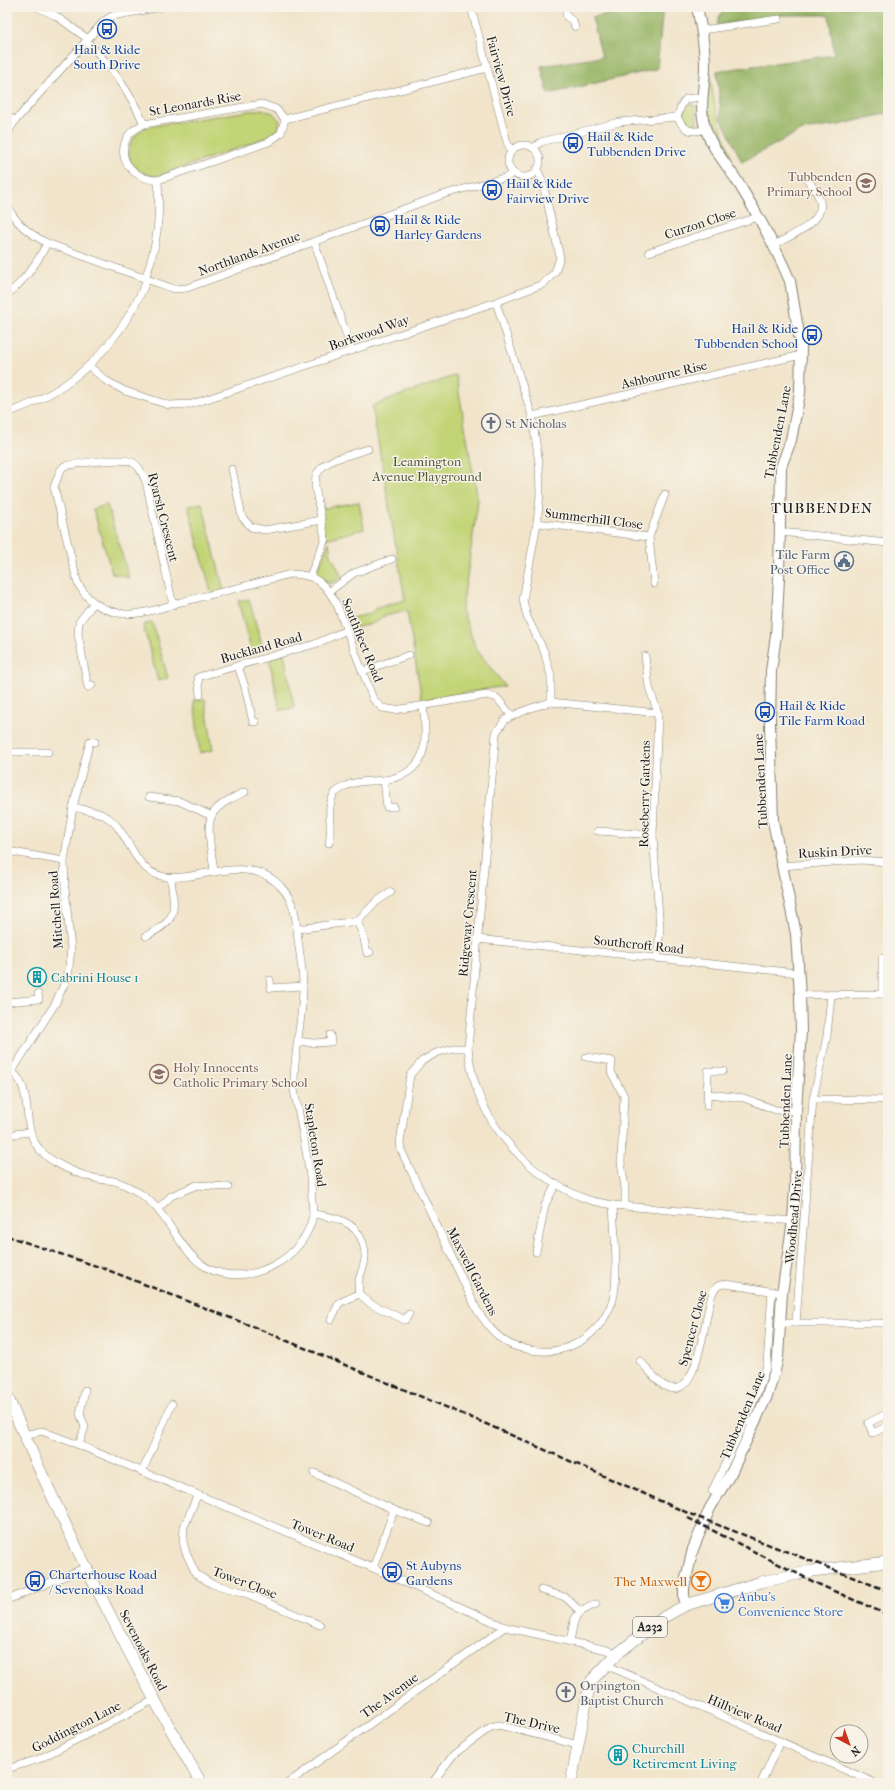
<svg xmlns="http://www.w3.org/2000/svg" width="895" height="1790" font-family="'IM FELL French Canon',serif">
<rect width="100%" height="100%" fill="#f7f3e8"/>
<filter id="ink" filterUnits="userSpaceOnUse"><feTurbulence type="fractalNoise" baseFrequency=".025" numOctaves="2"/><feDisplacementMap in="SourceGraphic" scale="8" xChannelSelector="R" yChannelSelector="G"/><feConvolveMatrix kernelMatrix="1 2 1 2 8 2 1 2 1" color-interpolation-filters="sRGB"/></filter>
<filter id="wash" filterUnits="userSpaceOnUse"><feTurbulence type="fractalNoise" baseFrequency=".012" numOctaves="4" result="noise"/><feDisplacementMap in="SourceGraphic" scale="16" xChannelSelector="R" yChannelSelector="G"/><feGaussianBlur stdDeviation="0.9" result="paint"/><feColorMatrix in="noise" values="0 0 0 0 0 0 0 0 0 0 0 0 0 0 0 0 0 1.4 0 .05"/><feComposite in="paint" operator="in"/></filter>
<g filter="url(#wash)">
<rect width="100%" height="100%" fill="#f1e4ca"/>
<g fill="#c2d476" stroke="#6f7849">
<path d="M 709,69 L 715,107 L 731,157 C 723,153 721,148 717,141 C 705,118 707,94 709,69 Z"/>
<path d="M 689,103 L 696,106 L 697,125 L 686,124 C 683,116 683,112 686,104 Z"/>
<path d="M 262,109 L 273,113 L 280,121 L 278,130 L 267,138 L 158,176 C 125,176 119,143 146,127 Z"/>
<path d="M 456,375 L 478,501 L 462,610 L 476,649 L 505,686 L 422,700 L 407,611 L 381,617 L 377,622 L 347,630 L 343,620 L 369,614 L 377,608 L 405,600 L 372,406 Z"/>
<path d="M 359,502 L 364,529 L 325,539 L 319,509 Z"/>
<path d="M 202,503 L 224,591 L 212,595 L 188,506 Z"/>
<path d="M 107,505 L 129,578 L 112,573 L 93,509 Z"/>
<path d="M 329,542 L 331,555 L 342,577 L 329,584 L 316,573 Z"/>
<path d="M 249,599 L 263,649 L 252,653 L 238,601 Z"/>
<path d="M 152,622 L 168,678 L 158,681 L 143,625 Z"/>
<path d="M 284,653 L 294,708 L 280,710 L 269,658 Z"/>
<path d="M 205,699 L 213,750 L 200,753 L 194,700 Z"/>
</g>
<g fill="#99b667" stroke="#5a6942">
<path d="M 653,7 L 663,7 L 657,69 L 548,94 L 541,66 L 602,57 L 592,17 Z"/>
<path d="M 726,7 L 888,7 L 888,113 L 839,125 L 802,130 L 742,162 L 721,118 L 717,71 L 834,55 L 829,15 L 783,15 L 717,25 L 719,17 Z"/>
</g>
</g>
<g filter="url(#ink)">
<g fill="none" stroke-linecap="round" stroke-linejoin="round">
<defs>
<g id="street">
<path d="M 37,7 L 56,16 L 88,39"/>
<path d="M 471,7 L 507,142 L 511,151"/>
<path d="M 565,7 L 567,17 L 573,21 L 575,27"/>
<path d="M 702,30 L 779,19"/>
<path d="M 86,41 C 111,65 130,92 144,124"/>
<path d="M 702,97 L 686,99 L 682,104 L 677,117 C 684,130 691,134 705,129"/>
<path d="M 262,104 L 276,109 L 285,119 L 281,133 L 269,142 L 158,180 C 136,180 115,161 127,138 C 130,131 137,128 144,124 Z"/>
<path d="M 7,115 L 15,121"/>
<path d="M 285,119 L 487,68"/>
<path d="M 7,134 L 15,121 L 104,21 L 112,16 L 161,7"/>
<circle cx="524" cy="161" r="16"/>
<path d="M 533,148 L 541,142 L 619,122 L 677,117"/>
<path d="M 7,204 C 14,223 30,234 47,243 L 174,289 L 187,288 L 442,195 L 507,177 L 513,173"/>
<path d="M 314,241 L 352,351"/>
<path d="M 773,245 C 790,236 831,221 818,196 C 816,190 811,185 808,180"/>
<path d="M 649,252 L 758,217"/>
<path d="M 145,279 C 158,244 160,217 158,180"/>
<path d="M 7,295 C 25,280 37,264 47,243"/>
<path d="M 496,302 L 532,416 L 539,463 L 540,495 L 537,523 L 523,600 L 527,617 L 544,651 L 551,676 L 551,702"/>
<path d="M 89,366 L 105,380 L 125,391 L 169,405 L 192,404 L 496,302 L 543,284 L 555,272 L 560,257 L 542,180 L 537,169"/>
<path d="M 7,413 C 75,390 119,345 147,280"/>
<path d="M 532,416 L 801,355"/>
<path d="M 232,469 L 242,517 L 251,527 L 265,530 L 322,520"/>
<path d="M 537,523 L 649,537"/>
<path d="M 780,532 L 888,543"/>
<path d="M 310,576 L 325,539 L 315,486 L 316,475 L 323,466 L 333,460 L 368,449"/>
<path d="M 654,584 L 649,537 L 665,494"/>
<path d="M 330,591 L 354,573 L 392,559"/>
<path d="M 173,605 L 146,482 C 143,475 140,466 132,462 C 121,457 76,464 64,466 L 60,471 L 54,487 L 77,581 C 86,601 102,611 124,614 C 142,615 164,607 181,602 C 217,593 254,584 290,574 C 316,574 325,583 337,605 L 373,699 L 382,708 L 395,710 L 487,695 L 497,698 L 512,716"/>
<path d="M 645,656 L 649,687 L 658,713 L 653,835 L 660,930 L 657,959"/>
<path d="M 238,666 L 245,687 L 253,722 L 256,722"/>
<path d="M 363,671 L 409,655"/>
<path d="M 92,685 L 88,687 L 78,634 L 79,622 L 93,604"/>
<path d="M 200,695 L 198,677 L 315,644 L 347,630"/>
<path d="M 658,713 L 551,702 L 531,708 L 512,716 L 505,720 L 496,733 L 468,1048 C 469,1056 470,1064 472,1072 C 485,1130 532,1178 586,1199 C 594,1202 604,1203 613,1205 L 793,1221"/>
<path d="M 7,752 L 48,752"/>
<path d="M 384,780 L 387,807 L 394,807"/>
<path d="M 149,797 L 179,801 L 212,816"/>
<path d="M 598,831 L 653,835"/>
<path d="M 329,843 C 333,827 325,807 335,793 C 338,790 342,788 346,786 C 357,780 371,782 384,780 C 428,774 428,743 423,706"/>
<path d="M 7,851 L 64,861"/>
<path d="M 782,866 L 860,860 L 888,862"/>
<path d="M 214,872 C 213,857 205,828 212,815 C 218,804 234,797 245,792"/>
<path d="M 357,921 L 363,935 L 367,953 L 370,952"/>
<path d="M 297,929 L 357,921 L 376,902 L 391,892"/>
<path d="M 146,936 C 178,920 175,912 171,879"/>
<path d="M 477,939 L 798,973"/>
<path d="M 270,980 L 271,988 L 303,986"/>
<path d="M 882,994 L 882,958"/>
<path d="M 800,995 L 888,994"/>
<path d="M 7,1002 L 39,999 L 38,994"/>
<path d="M 298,1041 L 313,1043 L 331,1042 L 330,1035"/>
<path d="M 468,1048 L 453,1048 L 436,1053 L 422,1061 L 410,1075 L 400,1143 L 401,1150 L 477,1310 C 486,1323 494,1335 508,1343 C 512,1346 517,1347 522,1348 C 560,1359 596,1341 611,1305 C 620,1286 614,1228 613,1205"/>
<path d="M 586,1057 L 612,1061 L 611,1072 L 624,1096 L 621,1162 L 625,1188 L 625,1206"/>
<path d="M 7,1068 C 36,1085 20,1122 37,1146 C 48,1163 79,1175 99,1179 C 104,1180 109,1180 114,1181 C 123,1183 133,1189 141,1194 C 171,1214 180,1258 214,1271 C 234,1278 256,1275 274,1265 C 293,1255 309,1237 313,1215 C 313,1210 312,1204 312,1199 C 311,1169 303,1138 298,1108 C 296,1100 293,1091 294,1083 C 294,1051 303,1019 303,986 C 303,971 300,955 298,940 C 296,920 296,904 282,888 C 259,861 222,870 191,876 C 180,877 171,879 161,876 C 132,869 130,832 107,817 C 98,811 84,810 73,807"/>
<path d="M 12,1071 L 55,1004 L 68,976 L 71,949 L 65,888 L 64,861 L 73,807 L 90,741 L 95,742"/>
<path d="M 708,1094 L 744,1098 L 776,1110 L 796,1111"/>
<path d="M 813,1099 L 888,1100"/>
<path d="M 707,1106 L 708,1071 L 723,1071"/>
<path d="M 7,1135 L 30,1132"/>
<path d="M 158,1209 L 171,1196 L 197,1185 L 228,1187"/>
<path d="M 313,1214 C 334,1217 355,1220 363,1243 C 365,1250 366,1257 364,1264 C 360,1279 357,1278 359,1294 L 371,1304 L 405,1320 L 409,1314"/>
<path d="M 536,1252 L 545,1205 L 556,1184"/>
<path d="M 331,1320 L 339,1303 L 359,1294"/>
<path d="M 780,1323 L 888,1323"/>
<path d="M 796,1323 L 813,1099 L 827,1036 L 831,995"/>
<path d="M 640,1361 C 647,1368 655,1379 663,1385 C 701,1409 704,1306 714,1290 C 717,1285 721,1284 726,1284 L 782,1293"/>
<path d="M 888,1413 L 868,1423 L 873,1433 L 888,1426"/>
<path d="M 754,1424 L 746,1420 L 761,1383 L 767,1365 L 772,1291"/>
<path d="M 24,1435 L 42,1431 L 79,1445 L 373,1568 L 505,1627 L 607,1650 L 617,1654"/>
<path d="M 79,1445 L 85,1427 L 80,1414 L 85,1390"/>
<path d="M 142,1472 L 172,1404"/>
<path d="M 314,1473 L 394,1510 L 429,1523"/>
<path d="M 712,1491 L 746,1420"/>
<path d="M 197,1496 L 184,1527 L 183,1542 L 186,1553 L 196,1574 L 212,1584 L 243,1592 L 320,1625"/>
<path d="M 373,1568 L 394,1510"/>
<path d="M 541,1590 L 565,1597 L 580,1611"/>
<path d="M 7,1600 L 87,1567"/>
<path d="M 570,1642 C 575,1617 571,1615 596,1604"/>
<path d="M 606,1665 L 875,1783"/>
<path d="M 7,1769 L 39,1759 L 154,1700"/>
<path d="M 288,1783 L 505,1627"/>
<path d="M 432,1783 L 454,1754 L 491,1727 L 499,1725 L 578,1745"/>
<path d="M 761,1783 L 780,1741"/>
</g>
<path id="secondary" d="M 686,1605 L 684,1598 L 684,1587 L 693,1549 L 710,1508 L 731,1473 L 767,1396 L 774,1374 L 778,1357 L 782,1293 L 793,1221 L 795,1188 L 796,1111 L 801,1031 L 800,995 L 796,934 L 773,821 L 770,724 L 771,671 L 776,635 L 779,578 L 781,467 L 791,440 L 800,393 L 801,347 L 790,281 C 776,248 758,215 739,184 C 728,166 711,148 705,127 C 698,105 706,83 705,61 C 704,43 701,25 697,7"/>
<g id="primary">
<path d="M 7,1396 C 64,1528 129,1658 201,1783"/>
<path d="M 571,1783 L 587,1697 L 592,1680 L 617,1654 L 664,1617 L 686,1605 L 761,1582 L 812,1571 L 888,1562"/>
</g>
</defs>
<use href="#street" stroke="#868073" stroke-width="8"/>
<use href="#secondary" stroke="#868073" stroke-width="12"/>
<use href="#primary" stroke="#868073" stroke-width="12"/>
<use href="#street" stroke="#fff" stroke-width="7"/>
<use href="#secondary" stroke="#fff" stroke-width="10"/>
<use href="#primary" stroke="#fff" stroke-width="11"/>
<g stroke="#1c1c1c" stroke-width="2.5" stroke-dasharray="6 3" stroke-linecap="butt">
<path d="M 7,1236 L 105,1269 L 254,1327 L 477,1420 L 690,1514 L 888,1591"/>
<path d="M 688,1518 L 818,1584 L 888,1615"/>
</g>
</g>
</g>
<defs>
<symbol id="bus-ring" viewBox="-11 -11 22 22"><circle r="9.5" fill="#f7f3e8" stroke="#1a4fb4" stroke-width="1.5"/><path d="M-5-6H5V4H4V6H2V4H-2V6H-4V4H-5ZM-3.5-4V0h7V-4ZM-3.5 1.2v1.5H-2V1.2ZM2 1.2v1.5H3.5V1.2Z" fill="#1a4fb4"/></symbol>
<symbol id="school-ring" viewBox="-11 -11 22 22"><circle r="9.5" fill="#f7f3e8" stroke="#8d6e63" stroke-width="1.5"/><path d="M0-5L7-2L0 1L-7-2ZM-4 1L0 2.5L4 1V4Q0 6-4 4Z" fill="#8d6e63"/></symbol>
<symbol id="church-ring" viewBox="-11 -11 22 22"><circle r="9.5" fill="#f7f3e8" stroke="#6b7280" stroke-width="1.5"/><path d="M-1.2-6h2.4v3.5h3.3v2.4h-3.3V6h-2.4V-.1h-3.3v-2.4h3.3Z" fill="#6b7280"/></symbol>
<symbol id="civic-ring" viewBox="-11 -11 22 22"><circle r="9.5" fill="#f7f3e8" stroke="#5c6f8a" stroke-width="1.5"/><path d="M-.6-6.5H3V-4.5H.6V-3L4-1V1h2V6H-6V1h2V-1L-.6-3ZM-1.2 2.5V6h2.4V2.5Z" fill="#5c6f8a"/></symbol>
<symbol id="building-ring" viewBox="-11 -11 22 22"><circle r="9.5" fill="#f7f3e8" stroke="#0f9aa8" stroke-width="1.5"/><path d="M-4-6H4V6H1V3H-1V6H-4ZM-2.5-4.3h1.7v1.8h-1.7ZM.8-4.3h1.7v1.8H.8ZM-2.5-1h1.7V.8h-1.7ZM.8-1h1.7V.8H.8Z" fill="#0f9aa8"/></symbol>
<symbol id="bar-ring" viewBox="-11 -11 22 22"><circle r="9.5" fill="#f7f3e8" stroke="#e8710a" stroke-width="1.5"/><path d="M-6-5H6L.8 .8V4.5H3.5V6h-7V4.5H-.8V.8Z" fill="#e8710a"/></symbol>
<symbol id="supermarket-ring" viewBox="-11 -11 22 22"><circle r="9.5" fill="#f7f3e8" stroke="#3f7fe0" stroke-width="1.5"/><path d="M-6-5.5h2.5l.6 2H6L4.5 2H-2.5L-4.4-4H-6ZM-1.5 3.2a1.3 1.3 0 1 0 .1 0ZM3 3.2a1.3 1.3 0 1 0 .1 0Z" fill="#3f7fe0"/></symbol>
</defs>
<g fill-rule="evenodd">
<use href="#bus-ring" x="96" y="18" width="22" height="22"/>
<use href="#bus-ring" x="562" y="132" width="22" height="22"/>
<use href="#school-ring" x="855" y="172" width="22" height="22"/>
<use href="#bus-ring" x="481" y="179" width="22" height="22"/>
<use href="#bus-ring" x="369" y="215" width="22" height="22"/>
<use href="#bus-ring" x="801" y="324" width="22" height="22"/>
<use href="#church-ring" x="480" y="412" width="22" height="22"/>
<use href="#civic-ring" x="833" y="550" width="22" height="22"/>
<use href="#bus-ring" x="754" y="701" width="22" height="22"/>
<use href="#building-ring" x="26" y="966" width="22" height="22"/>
<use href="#school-ring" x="148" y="1063" width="22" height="22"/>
<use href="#bus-ring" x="381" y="1561" width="22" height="22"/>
<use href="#bus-ring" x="24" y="1570" width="22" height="22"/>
<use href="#bar-ring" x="690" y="1570" width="22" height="22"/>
<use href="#supermarket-ring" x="713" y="1592" width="22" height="22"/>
<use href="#church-ring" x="555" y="1681" width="22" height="22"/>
<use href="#building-ring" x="607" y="1744" width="22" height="22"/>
</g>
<g text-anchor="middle" stroke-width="3" stroke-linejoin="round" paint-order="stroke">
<rect fill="#f7f3e8" stroke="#5e5c59" stroke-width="1" x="633" y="1617" width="34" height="20" rx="3"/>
<g font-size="12" font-weight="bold" fill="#1c1c1c">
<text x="650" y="1631">A232</text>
</g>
<g font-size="13" fill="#164399" stroke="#f7f3e8" text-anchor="start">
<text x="107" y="54" text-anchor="middle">Hail &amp; Ride<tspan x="107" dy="15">South Drive</tspan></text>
<text x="587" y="141">Hail &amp; Ride<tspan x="587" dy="15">Tubbenden Drive</tspan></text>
<text x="506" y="188">Hail &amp; Ride<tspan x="506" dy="15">Fairview Drive</tspan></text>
<text x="394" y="224">Hail &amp; Ride<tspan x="394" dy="15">Harley Gardens</tspan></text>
<text x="798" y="333" text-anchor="end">Hail &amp; Ride<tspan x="798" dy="15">Tubbenden School</tspan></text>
<text x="779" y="710">Hail &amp; Ride<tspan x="779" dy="15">Tile Farm Road</tspan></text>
<text x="406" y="1570">St Aubyns<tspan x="406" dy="15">Gardens</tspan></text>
<text x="49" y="1579">Charterhouse Road<tspan x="49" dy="15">/ Sevenoaks Road</tspan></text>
</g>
<g font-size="13" fill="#1c1c1c" stroke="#f7f3e8">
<text transform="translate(502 76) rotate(75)" y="5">Fairview Drive</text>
<text transform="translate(195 103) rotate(-10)" y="5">St Leonards Rise</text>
<text transform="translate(700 223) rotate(-18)" y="5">Curzon Close</text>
<text transform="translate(249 253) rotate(-20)" y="5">Northlands Avenue</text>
<text transform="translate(369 332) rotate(-19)" y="5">Borkwood Way</text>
<text transform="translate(664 374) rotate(-13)" y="5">Ashbourne Rise</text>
<text transform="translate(777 432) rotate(-79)" y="5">Tubbenden Lane</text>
<text transform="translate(164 517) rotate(76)" y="5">Ryarsh Crescent</text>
<text transform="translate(594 518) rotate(7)" y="5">Summerhill Close</text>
<text transform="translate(363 640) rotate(68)" y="5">Southfleet Road</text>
<text transform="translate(261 647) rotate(-16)" y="5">Buckland Road</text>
<text transform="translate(760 781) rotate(-93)" y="5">Tubbenden Lane</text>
<text transform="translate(644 794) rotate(-89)" y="5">Roseberry Gardens</text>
<text transform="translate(835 851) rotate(-3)" y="5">Ruskin Drive</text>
<text transform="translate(55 910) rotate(-94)" y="5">Mitchell Road</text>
<text transform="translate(467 923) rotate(-85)" y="5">Ridgeway Crescent</text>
<text transform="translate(639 944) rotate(6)" y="5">Southcroft Road</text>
<text transform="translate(785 1101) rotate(-88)" y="5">Tubbenden Lane</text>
<text transform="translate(316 1145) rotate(81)" y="5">Stapleton Road</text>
<text transform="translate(793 1217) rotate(-85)" y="5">Woodhead Drive</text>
<text transform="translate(473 1271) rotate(63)" y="5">Maxwell Gardens</text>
<text transform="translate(692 1328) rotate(-75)" y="5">Spencer Close</text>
<text transform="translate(742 1415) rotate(-67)" y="5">Tubbenden Lane</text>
<text transform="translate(323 1535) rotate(22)" y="5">Tower Road</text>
<text transform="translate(245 1582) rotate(21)" y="5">Tower Close</text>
<text transform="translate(144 1650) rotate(63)" y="5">Sevenoaks Road</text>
<text transform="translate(389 1695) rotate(-36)" y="5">The Avenue</text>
<text transform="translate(745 1713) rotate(23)" y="5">Hillview Road</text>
<text transform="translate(532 1722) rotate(13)" y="5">The Drive</text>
<text transform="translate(76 1726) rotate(-27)" y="5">Goddington Lane</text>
</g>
<g font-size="13" fill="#785e54" stroke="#f7f3e8" text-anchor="end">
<text x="852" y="181">Tubbenden<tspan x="852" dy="15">Primary School</tspan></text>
<text x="173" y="1072" text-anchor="start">Holy Innocents<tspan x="173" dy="15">Catholic Primary School</tspan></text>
</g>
<g font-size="13" fill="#5b616d" stroke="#f7f3e8" text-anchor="start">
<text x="505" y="428">St Nicholas</text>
<text x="580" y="1690">Orpington<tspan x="580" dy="15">Baptist Church</tspan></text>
</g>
<g font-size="13" fill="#4e5337" stroke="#f7f3e8">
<text x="427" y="466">Leamington<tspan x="427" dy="15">Avenue Playground</tspan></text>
</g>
<g font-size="13" fill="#4e5e75" stroke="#f7f3e8" text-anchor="end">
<text x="830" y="559">Tile Farm<tspan x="830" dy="15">Post Office</tspan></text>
</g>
<g font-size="13" fill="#0d838f" stroke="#f7f3e8" text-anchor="start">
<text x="51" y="982">Cabrini House 1</text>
<text x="632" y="1753">Churchill<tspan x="632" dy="15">Retirement Living</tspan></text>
</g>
<g font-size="13" fill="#c56008" stroke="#f7f3e8" text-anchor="end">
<text x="687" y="1586">The Maxwell</text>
</g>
<g font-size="13" fill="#366cbe" stroke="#f7f3e8" text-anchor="start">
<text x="738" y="1601">Anbu's<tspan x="738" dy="15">Convenience Store</tspan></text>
</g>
<g font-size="15" letter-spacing="1" fill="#1c1c1c" stroke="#f7f3e8">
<text x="822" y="513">TUBBENDEN</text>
</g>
</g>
<rect width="895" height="1790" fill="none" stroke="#f7f3e8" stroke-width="24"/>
<g transform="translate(849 1744) rotate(139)"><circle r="19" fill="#f7f3e8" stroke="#9f9d96"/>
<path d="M0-3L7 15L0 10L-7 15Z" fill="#c8321e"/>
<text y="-6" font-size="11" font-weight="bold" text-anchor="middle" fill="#1c1c1c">N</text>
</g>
</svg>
